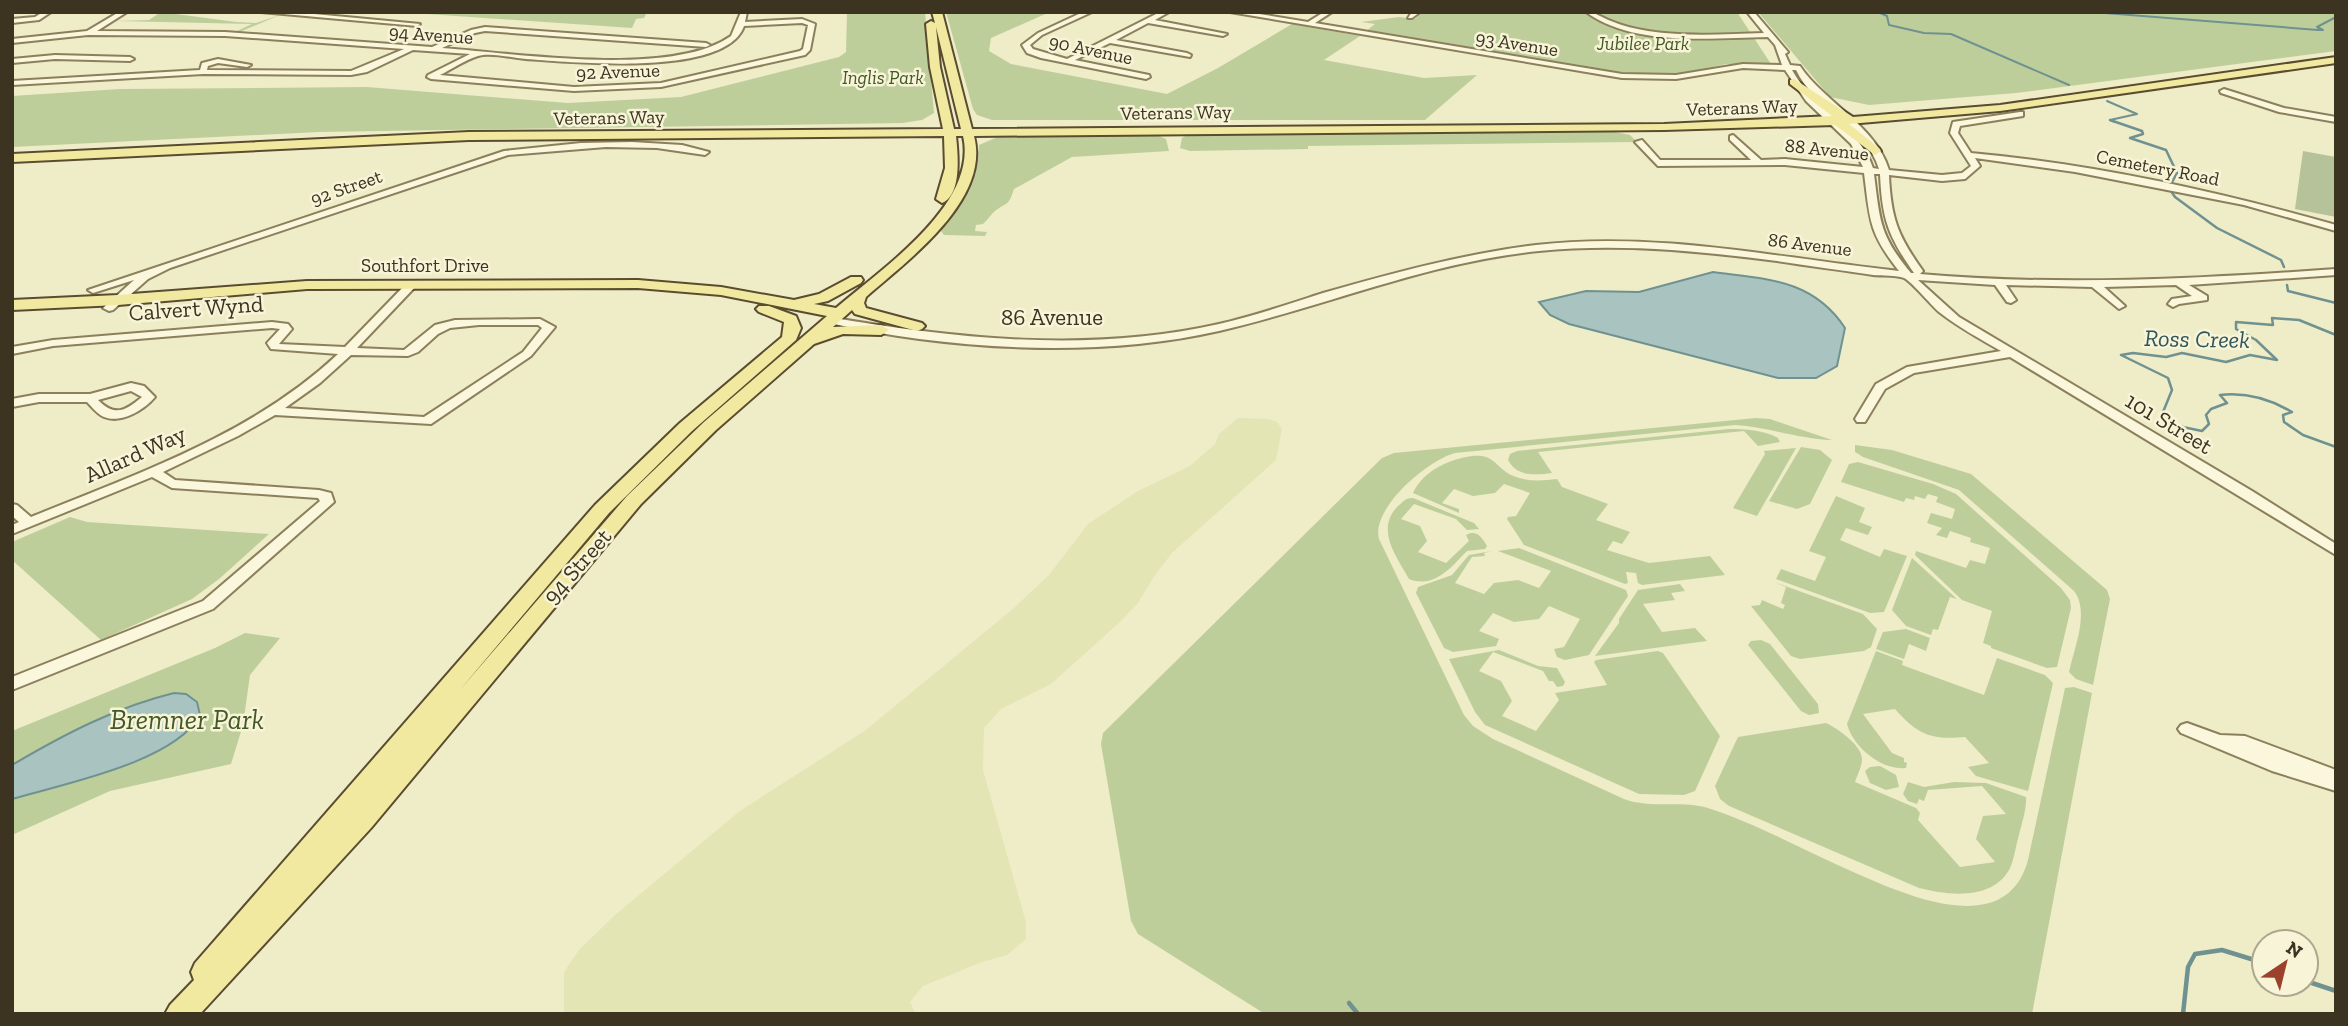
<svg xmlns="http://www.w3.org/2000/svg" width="2348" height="1026" font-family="'Zilla Slab',serif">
<rect width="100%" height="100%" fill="#efecc8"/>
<path fill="#e3e5b5" d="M 1238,418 L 1268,419 L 1277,422 L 1282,429 L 1276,460 L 1172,553 L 1155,575 L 1138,603 L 1120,622 L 1051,684 L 1001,709 L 984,728 L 983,770 L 1026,922 L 1026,939 L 1007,955 L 982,962 L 923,986 L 910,1002 L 916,1014 L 564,1014 L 564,972 L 579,950 L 615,915 L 740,811 L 866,730 L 1014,608 L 1049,575 L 1088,524 L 1138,491 L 1190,466 L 1215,444 L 1219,434 Z"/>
<g fill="#bece9b">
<path d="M 161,12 L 236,22 L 256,23 L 280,15 L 242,31 L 237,31 L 252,24 L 116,21 L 149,20 Z"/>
<path d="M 398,12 L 647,12 L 644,18 L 636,19 L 632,28 Z"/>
<path d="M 847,12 L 925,12 L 934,113 L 922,120 L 903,123 L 319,132 L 12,147 L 12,96 L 120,89 L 367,87 L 568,103 L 681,97 L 839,57 L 846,52 Z"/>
<path d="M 946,12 L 1050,12 L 991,38 L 989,51 L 1011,64 L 1167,94 L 1218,68 L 1292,24 L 1360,36 L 1324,60 L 1424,78 L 1477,75 L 1425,120 L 992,120 L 977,115 L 973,109 Z"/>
<path d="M 1422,12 L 1737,12 L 1771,64 L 1726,64 L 1673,76 L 1626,74 L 1365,32 L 1375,24 L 1361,22 L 1399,17 L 1415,19 Z"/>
<path d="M 1758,12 L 2336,12 L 2336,51 L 2016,93 L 1869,105 L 1830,97 Z"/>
<path d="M 1605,130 L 1630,135 L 1637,142 L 1308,146 L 1308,149 L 1190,151 L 1180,148 L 1182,138 L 1191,133 Z"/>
<path d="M 1152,133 L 1166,139 L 1169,151 L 1072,157 L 1014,189 C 1008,207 1008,201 995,211 C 990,215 988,220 983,224 L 976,225 L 975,231 L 987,232 L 985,236 L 944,235 L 940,230 L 969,190 L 976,169 L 979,145 L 1002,135 Z"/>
<path d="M 1756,418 L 1770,419 L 1832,440 C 1799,439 1768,427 1735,425 L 1455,453 C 1428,460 1371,508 1379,539 L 1464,715 L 1473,726 L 1493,739 L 1624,799 C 1651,809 1681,800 1708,808 C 1752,822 1798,847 1840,866 C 1892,889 2005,946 2028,860 L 2065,688 L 2074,687 L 2092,693 L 2032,1014 L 1265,1014 L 1138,934 L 1131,921 L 1101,744 L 1103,733 L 1382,458 L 1394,453 Z"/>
<path d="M 1729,429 C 1745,429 1764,430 1778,438 L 1780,442 L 1758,446 L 1744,431 L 1538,452 L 1552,473 C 1535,475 1517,477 1508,460 L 1510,454 L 1517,451 Z"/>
<path d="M 1855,445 L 1892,450 L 1971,474 L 2107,590 L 2110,599 L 2093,685 L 2076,679 L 2069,672 C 2074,648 2090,612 2074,591 L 1959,490 L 1863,457 L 1855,452 Z"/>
<path d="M 1801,447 L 1820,450 L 1832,460 L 1810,504 L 1797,509 L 1769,501 Z"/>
<path d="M 1796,448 L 1757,516 L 1733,508 L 1765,454 L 1764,451 Z"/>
<path d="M 1472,456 C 1495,454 1494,466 1511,475 C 1526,482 1541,481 1557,479 L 1562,487 L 1608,504 L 1596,520 L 1630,532 L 1622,544 L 1613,541 L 1607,550 L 1649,563 L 1710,556 L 1725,575 L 1642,585 L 1638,583 L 1636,573 L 1626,572 L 1628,583 L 1625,584 L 1524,545 L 1507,519 L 1508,517 L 1516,516 L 1530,493 L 1504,484 L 1495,493 L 1473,496 L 1454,489 L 1442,503 L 1459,509 L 1459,513 L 1413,493 C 1423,471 1449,459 1472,456 Z"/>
<path d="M 1858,462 L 1933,484 L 1956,494 L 2061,588 L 2070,600 L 2071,608 L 2057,667 L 2047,668 L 1991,648 L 1991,646 L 1983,643 L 1992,611 L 1962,600 L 1915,555 L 1916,551 L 1966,568 L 1970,560 L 1985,564 L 1990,548 L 1970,542 L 1971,538 L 1950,531 L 1947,538 L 1936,535 L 1942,528 L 1927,523 L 1931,513 L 1952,519 L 1955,509 L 1936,502 L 1938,497 L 1928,494 L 1925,499 L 1915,496 L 1914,500 L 1906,498 L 1904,502 L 1841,482 L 1849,464 Z"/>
<path d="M 1836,496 L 1865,508 L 1859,522 L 1872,527 L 1868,535 L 1846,528 L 1840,540 L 1880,557 L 1884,549 L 1907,556 L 1884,612 L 1870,613 L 1776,579 L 1781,569 L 1815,581 L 1826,557 L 1809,551 Z"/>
<path d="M 1413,498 L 1474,523 L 1479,529 L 1467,530 L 1456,519 L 1414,504 L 1401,519 L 1420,526 L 1427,541 L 1418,552 L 1446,563 L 1469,541 L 1466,535 C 1476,529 1482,537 1487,546 L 1485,549 L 1467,551 C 1451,567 1435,589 1409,579 C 1396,556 1375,529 1398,506 C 1404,501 1405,498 1413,498 Z"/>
<path d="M 70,517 L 87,522 L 269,534 L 219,579 L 192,599 L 101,640 L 12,560 L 12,542 Z"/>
<path d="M 1519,548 L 1626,590 L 1628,596 L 1589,655 L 1565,660 L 1557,657 L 1554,649 L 1564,647 L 1580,619 L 1549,606 L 1539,619 L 1514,622 L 1493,613 L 1479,631 L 1499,639 L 1496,646 L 1453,652 L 1444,648 L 1416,593 L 1418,587 L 1452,575 L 1469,555 L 1492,551 L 1484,553 L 1485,556 L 1472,557 L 1455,583 L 1484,594 L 1494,583 L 1518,580 L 1539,588 L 1551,571 L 1498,551 Z"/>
<path d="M 1912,558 L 1957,599 L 1950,597 L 1938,630 L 1933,629 L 1931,635 L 1906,626 L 1892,610 Z"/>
<path d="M 1774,582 L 1863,614 L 1877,629 L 1871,647 L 1864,651 L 1800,659 L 1791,656 L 1751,606 L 1760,605 L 1762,600 L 1783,609 L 1785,605 L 1781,603 L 1786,587 Z"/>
<path d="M 1680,584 L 1685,591 L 1671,593 L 1675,600 L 1643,604 L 1662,632 L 1695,628 L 1707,641 L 1595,656 L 1619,623 L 1619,619 L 1638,590 Z"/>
<path d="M 1906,629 L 1930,638 L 1926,651 L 1909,644 L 1904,659 L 1876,649 L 1883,632 Z"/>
<path d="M 245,633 L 280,638 L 250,675 L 243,725 L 231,764 L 110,791 L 12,835 L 12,731 L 215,648 Z"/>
<path d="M 1761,640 L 1770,644 L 1818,704 L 1819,713 L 1809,715 L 1801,711 L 1748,645 L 1751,641 Z"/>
<path d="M 1499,650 L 1538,666 L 1557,668 L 1565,682 L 1563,686 L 1557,687 L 1553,681 L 1549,681 L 1543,671 L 1493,652 L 1479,671 L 1501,681 L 1512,701 L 1502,716 L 1536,731 L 1559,700 L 1555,693 L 1607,685 L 1594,662 L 1596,660 L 1658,651 L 1663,653 L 1720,736 L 1695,791 L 1684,795 L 1639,794 L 1485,725 L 1475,712 L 1449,659 Z"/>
<path d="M 1876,651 L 1903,661 L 1902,665 L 1984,695 L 1997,658 L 2045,675 L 2053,683 L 2028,791 L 1976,776 L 1968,767 L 1989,763 L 1965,737 C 1931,740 1918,735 1895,709 L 1863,714 L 1892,753 L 1904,758 L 1904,762 L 1907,763 L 1906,768 C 1882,771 1853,747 1847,724 Z"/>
<path d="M 1826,723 C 1837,728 1862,745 1862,759 C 1862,766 1857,776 1855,782 L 1916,808 L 1920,813 L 1918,820 L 1960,867 L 1995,862 L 1976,839 L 1983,816 L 2006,814 L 1982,786 L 1928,790 L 1924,801 L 1919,799 L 1917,804 L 1908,801 L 1903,794 L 1908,782 L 1924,787 L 1954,782 L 1986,783 L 2026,797 C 2027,809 2021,826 2018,839 C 2015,849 2014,861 2009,870 C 1991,901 1947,895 1919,888 L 1729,806 L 1720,799 L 1715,786 L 1738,737 Z"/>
<path d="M 1880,766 L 1896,775 L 1899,787 L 1886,790 L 1870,783 L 1865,771 L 1870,767 Z"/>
</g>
<path fill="#b6c39a" d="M 2303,151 L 2336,157 L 2336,217 L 2295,209 Z"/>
<g fill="#a9c3c1" stroke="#6f9291" stroke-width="2">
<path d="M 1713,272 C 1766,279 1813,279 1845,328 L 1837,366 L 1816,378 L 1778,378 L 1569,324 L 1550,315 L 1539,302 L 1586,291 L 1639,292 Z"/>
<path d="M 174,693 L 186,694 L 197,702 L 200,715 C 175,762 63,784 12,799 L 12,765 C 63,735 116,707 174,693 Z"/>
</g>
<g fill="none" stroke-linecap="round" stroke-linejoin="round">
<g stroke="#6f9291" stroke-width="2">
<path d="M 1878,12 L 1887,16 L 1889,25 L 1924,33 L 1951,34 L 2069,85"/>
<path d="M 2092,12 L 2318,30 L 2323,30 L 2317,27 L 2336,17"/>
<path d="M 2107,101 L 2137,114 L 2110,120 L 2115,122"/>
</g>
<g stroke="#6f9291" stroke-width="2.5">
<path d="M 2110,120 L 2142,131 L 2143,134 L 2130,138 L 2166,150 L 2177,173 L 2171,184"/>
<path d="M 2171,191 L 2175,197 L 2217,228 L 2281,260 L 2284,267"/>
<path d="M 2287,285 L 2288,291 L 2336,303"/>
<path d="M 2336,335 L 2299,320 L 2272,318 L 2273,325 L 2236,322 L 2236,329 L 2256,340 L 2277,360 L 2250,355 L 2226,362 L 2182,353 L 2166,357 L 2133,353 L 2121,355 L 2168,378 L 2172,390 L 2161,417 L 2178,426 L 2202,431 L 2209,424 L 2206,415 L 2211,409 L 2227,403 L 2220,395 C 2246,392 2270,399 2292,412 L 2283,415 L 2284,422 L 2303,435 L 2336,447"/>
</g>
<g stroke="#6f9291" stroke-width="4.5">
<path d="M 2306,981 L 2336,991"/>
<path d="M 1349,1003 L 1358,1014"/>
<path d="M 2183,1014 L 2188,967 L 2195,954 L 2222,950 L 2264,963"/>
</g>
<defs>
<g id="minor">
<path d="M 43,12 L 51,12 L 39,20 L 12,23 L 12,19 L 35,17 Z"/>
<path d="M 119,12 L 127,12 L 97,31 L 225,32 L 432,47 L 471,30 L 485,27 L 706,43 L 710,45 L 706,47 L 485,31 L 475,33 L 442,48 C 515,53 672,78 731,36 L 741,12 L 747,12 L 745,22 L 802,19 L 815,24 L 810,50 L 805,55 L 661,87 L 574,91 L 431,79 L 427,77 L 428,75 L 470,54 L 413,50 L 367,72 L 351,75 L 203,74 L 12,85 L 12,81 L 200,70 L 202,63 L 218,59 L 251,65 L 247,67 L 218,63 L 208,66 L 207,70 L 351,71 L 404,49 L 225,36 L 88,35 L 12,43 L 12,39 L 87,31 ZM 802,23 L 808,25 L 803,49 L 800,51 L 661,83 L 574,87 L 440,75 C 452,69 465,60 478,56 C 491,52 512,58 526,59 C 570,62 726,78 744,26 Z"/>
<path d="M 261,12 L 293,12 L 420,24 L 417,26 Z"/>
<path d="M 1083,12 L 1092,12 L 1042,35 L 1030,45 L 1033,49 L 1067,59 L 1160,12 L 1169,12 L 1155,20 L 1227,34 L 1223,36 L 1148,23 L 1116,40 L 1187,53 L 1191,55 L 1190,57 L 1110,43 L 1075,60 L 1149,75 L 1150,77 L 1146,79 L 1041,58 L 1027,53 L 1022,45 L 1038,33 Z"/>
<path d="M 1230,12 L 1247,12 L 1308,22 L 1324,12 L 1332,12 L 1315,23 L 1622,74 L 1676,75 L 1743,64 L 1782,65 L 1775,45 L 1768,37 C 1712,38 1633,47 1586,12 C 1596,12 1602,18 1611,21 C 1623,26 1636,29 1648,31 C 1686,37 1726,34 1764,33 L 1747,12 L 1754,12 L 1788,52 L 1785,54 L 1790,65 L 1800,66 C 1823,101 1876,126 1889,170 L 1942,175 L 1962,173 L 1971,166 L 1950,133 L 1953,122 L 2020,112 L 2023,112 L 2023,116 L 1960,126 L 1958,133 L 1971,153 C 2094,164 2217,191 2336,225 L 2336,231 L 2244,205 L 2075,172 L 1975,158 L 1980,166 L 1965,179 L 1942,181 L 1889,175 C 1891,219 1898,236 1923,271 L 1920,274 C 2059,286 2197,279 2336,269 L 2336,275 L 2189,285 L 2207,296 L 2207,300 L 2179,304 L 2173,307 L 2168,304 L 2172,299 L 2192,296 L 2176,285 L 2104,287 L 2125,306 L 2119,309 L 2092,287 L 2006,285 L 2016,300 L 2011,303 L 2007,302 L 1995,285 L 1918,280 L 1959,317 L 2252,491 L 2336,544 L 2336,555 L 2010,357 L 1914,373 L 1885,389 L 1865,422 L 1857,422 L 1855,419 L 1876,384 L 1907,367 L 2001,351 C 1980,339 1958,327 1939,312 C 1931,305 1911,281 1904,278 C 1896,275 1882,276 1873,275 C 1841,270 1809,266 1777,261 C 1698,251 1619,243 1539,251 C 1428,262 1327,306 1219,331 C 1096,359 948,350 825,322 L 823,320 L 829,317 C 956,339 1091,353 1219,324 C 1254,316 1289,304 1323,293 C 1393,273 1463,254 1536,245 C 1657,231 1778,258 1899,271 C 1868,232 1870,219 1864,173 L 1785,165 L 1658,166 L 1635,142 L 1642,140 L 1660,160 L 1751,160 L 1730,140 L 1730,136 L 1733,135 L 1761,160 L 1785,159 L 1863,167 L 1851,144 L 1806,101 L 1785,70 L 1743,68 L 1676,79 L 1622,78 ZM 1792,70 L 1796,70 C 1814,109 1866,125 1879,169 L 1873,168 C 1861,129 1813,108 1792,70 ZM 1874,174 L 1880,174 C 1882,219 1888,236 1914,273 L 1911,273 C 1879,235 1880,220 1874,174 Z"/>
<path d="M 1412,12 L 1420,12 L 1412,18 L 1408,18 Z"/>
<path d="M 55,55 L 130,57 L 134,59 L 130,61 L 55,59 L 12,63 L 12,59 Z"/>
<path d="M 2224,89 L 2284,108 L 2336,117 L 2336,122 L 2279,112 L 2221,93 L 2220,91 Z"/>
<path d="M 632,142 L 682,145 L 709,152 L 705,155 L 657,148 L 606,147 L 508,155 L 170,268 L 148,279 L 113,310 L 109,311 L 103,308 L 134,280 L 93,293 L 88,290 L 504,151 L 581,143 Z"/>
<path d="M 412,281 L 417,284 L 416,286 L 357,348 L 404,350 L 435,325 L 455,320 L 540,319 L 555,327 L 531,356 L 431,424 L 275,415 L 238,436 L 163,472 L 175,480 L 319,490 L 331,493 L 334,502 L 213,609 L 12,690 L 12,677 L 203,601 L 320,501 L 318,498 L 172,488 L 152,477 L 12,534 L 12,525 L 19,522 L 12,516 L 12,504 L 17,505 L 31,517 C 138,473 252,435 338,354 L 271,349 L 267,343 L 280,329 L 272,328 L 53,346 L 12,354 L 12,347 L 53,340 L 272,322 L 288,324 L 292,329 L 279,344 L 345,347 L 408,282 ZM 479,325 L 538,325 L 542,328 L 523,352 L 424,417 L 285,408 L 320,383 L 351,355 L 408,356 L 418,352 L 438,334 L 450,328 Z"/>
<path d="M 131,383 L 144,386 L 155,397 C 144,410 121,424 104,417 C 97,414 92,407 87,402 L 39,402 L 12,407 L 12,399 L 39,394 L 90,394 ZM 131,391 L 142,397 C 125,411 115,417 98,400 Z"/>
<path d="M 2187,723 L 2220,735 L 2245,736 L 2336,770 L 2336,791 L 2272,771 L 2181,733 L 2178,729 L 2181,725 Z"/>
</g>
<path id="major" d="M 932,12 L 942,12 L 972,129 L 1664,124 L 1832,116 L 1790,84 L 1790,80 L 1794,79 L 1853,117 L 2000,105 L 2336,57 L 2336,63 L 2000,111 L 1849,124 L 1879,148 L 1881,151 L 1875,155 L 1835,125 L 1664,130 L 974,136 C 991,200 908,260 866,297 L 864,303 L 866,308 L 922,323 L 925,326 L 922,329 L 917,331 L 855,314 L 852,310 L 833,327 L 881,325 L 889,330 L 881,335 L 843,334 L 814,344 L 716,430 L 641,504 L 371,828 L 200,1014 L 165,1014 L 170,1005 L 194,980 L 191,972 L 195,963 L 595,505 L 680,423 L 782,337 L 784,322 L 759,312 L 756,309 L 759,306 L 769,306 L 796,316 L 801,328 L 796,340 L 692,431 L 609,513 L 459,691 L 627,496 L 704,422 L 827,316 L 721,295 L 638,288 L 307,289 L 118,305 L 12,310 L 12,300 L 118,295 L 307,281 L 638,280 L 721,287 L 794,300 L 819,294 L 851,277 L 861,277 L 863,280 L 861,283 L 828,301 L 814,304 L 836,308 C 880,270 979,204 963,136 L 956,136 C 958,154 962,195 942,203 L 936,199 L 945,168 L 944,136 L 469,140 L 12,162 L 12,154 L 469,132 L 943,129 L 930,67 L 926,24 L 931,21 L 935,23 ZM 936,27 L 961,129 L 954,129 L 940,67 Z"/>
</defs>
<use href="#minor" stroke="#8c7f5c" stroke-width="4"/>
<use href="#major" stroke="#5a4c30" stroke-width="4"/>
<use href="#minor" fill="#faf7dc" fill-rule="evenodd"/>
<use href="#major" fill="#f2e9a1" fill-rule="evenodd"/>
</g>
<g text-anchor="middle" stroke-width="5" stroke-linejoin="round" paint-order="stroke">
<g font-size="19" fill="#3c3320" stroke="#f7f4d8">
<text transform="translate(431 34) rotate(4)" y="7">94 Avenue</text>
<text transform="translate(1517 43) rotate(9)" y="7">93 Avenue</text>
<text transform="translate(1091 49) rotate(12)" y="7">90 Avenue</text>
<text transform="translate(618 71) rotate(-2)" y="7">92 Avenue</text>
<text transform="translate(1742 107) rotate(-2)" y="7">Veterans Way</text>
<text transform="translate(1176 112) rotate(-1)" y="7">Veterans Way</text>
<text transform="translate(609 117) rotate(-1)" y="7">Veterans Way</text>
<text transform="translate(1827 149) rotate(6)" y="7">88 Avenue</text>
<text transform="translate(2158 167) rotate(11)" y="7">Cemetery Road</text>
<text transform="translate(346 187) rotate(-19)" y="7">92 Street</text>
<text transform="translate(1810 244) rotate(7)" y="7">86 Avenue</text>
<text x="425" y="272">Southfort Drive</text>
</g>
<g font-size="19" font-style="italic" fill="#425926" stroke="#f7f4d8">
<text x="1643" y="50">Jubilee Park</text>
<text x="883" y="84">Inglis Park</text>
</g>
<g font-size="23" fill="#3c3320" stroke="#f7f4d8">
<text transform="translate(196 308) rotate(-4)" y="8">Calvert Wynd</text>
<text x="1052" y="325">86 Avenue</text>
<text transform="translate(2169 423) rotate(31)" y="8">101 Street</text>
<text transform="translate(135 454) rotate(-24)" y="8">Allard Way</text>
<text transform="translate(577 566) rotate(-49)" y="8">94 Street</text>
</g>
<g font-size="24" font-style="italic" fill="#2f565c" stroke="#f7f4d8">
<text transform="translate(2197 339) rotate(1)" y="8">Ross Creek</text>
</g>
<g font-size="28" font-style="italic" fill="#425926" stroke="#f7f4d8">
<text x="187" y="729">Bremner Park</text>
</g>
</g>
<rect width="2348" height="1026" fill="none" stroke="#3c3320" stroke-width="28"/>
<g transform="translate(2285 963) rotate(35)"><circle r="33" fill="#f7f4d8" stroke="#aca78e" stroke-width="2"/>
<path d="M0-5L12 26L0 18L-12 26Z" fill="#9c412b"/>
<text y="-10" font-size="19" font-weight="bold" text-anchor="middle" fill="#3c3320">N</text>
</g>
</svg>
